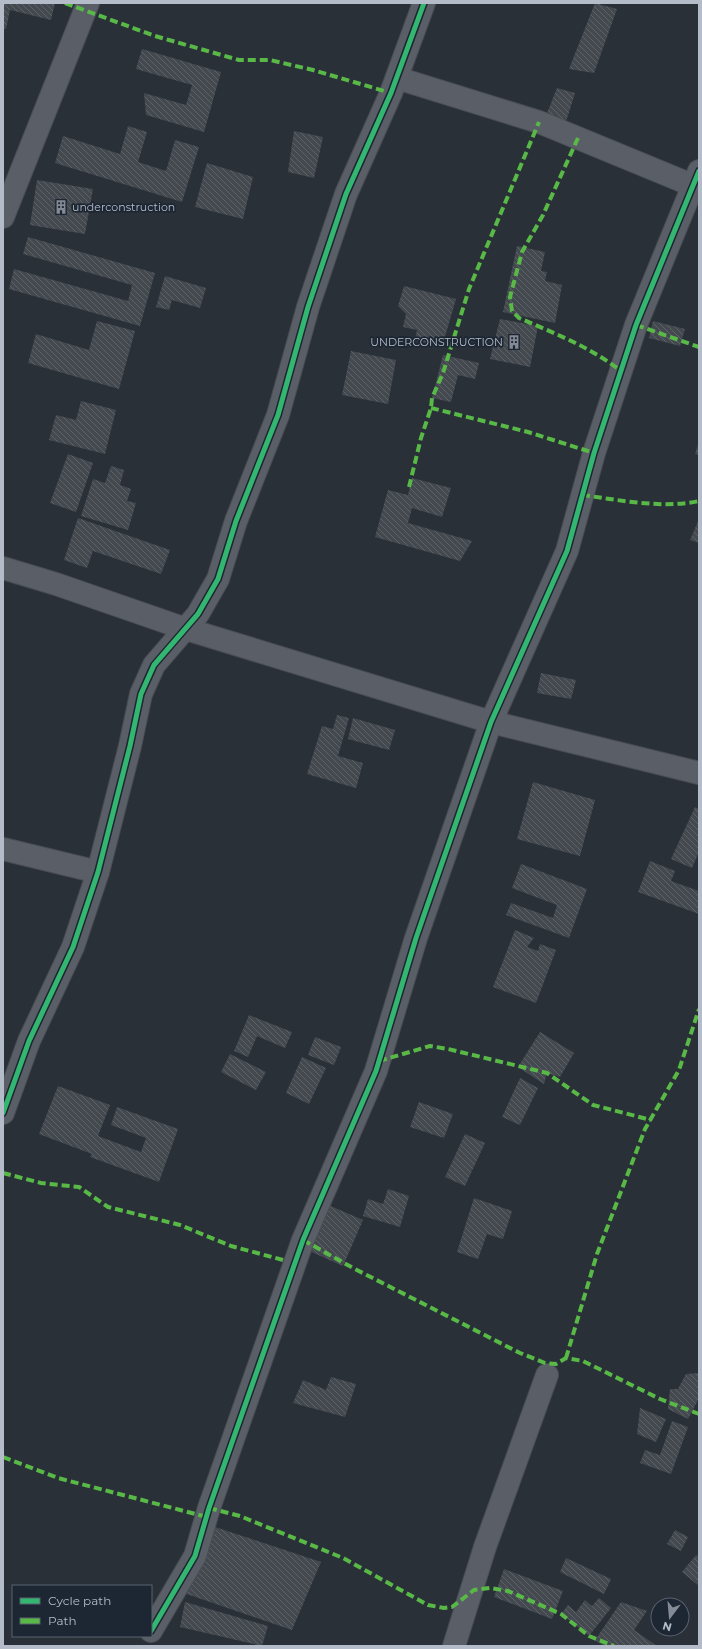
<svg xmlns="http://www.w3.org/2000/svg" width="702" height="1649" font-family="Montserrat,sans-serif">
<defs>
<pattern id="building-back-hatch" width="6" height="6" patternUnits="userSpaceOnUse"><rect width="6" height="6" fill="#444950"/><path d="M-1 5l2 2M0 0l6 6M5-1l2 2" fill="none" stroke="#5d6168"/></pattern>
</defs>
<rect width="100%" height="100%" fill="#2a3038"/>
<g fill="url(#building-back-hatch)">
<path d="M 3,3 L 55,3 L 51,20 L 10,10 L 6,29 L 3,28 Z"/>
<path d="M 595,3 L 617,9 L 594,73 L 569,69 Z"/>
<path d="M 142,49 L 221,72 L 204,132 L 146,115 L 144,93 L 186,105 L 192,85 L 136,69 Z"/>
<path d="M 557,88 L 575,93 L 565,125 L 545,118 Z"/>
<path d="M 128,126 L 147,132 L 138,162 L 166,171 L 175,140 L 199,147 L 182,202 L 55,163 L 63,136 L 120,154 Z"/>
<path d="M 294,131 L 323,137 L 314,178 L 288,172 Z"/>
<path d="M 207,163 L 253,177 L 243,219 L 195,207 Z"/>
<path d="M 37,180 L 93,189 L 85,234 L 30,225 Z"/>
<path d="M 28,237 L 155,273 L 140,326 L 9,289 L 14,269 L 128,301 L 132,285 L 23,254 Z"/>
<path d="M 517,246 L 545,252 L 541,271 L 547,272 L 545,281 L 562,285 L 555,323 L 503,312 Z"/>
<path d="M 165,276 L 206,288 L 200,308 L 172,300 L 169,310 L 156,307 Z"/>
<path d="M 404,286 L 456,299 L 442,347 L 415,340 L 417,330 L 403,327 L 406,314 L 398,306 Z"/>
<path d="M 500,319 L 538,326 L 530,367 L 490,359 Z"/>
<path d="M 97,321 L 135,331 L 119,389 L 28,363 L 36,334 L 89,350 Z"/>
<path d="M 653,321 L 685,329 L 680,346 L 649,338 Z"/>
<path d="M 351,351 L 396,360 L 388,404 L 342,395 Z"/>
<path d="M 443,355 L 479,363 L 475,379 L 458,375 L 451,402 L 432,398 Z"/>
<path d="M 81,401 L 116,410 L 105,454 L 49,440 L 56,415 L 76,420 Z"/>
<path d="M 699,442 L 699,455 L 695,454 Z"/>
<path d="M 68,454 L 93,463 L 76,512 L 50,503 Z"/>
<path d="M 111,466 L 124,470 L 120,485 L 131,489 L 127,501 L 136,503 L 128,530 L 81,516 L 93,479 L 105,483 Z"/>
<path d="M 412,478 L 451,488 L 442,517 L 412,508 L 408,523 L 472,541 L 460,561 L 375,537 L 388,490 L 408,495 Z"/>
<path d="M 78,518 L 170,550 L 161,574 L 93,551 L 87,568 L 64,560 Z"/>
<path d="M 699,519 L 699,543 L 690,540 Z"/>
<path d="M 541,673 L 576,680 L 571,699 L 537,693 Z"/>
<path d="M 337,715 L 349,718 L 338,756 L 363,763 L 356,788 L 307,774 L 322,726 L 333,729 Z"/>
<path d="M 353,718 L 395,730 L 389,750 L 348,739 Z"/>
<path d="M 533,782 L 595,800 L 580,856 L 517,839 Z"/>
<path d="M 695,807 L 699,809 L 699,852 L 692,868 L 671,859 Z"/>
<path d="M 650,861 L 675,871 L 671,881 L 699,891 L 699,914 L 638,892 Z"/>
<path d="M 521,864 L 587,889 L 569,938 L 506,915 L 511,903 L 553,918 L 557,905 L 512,888 Z"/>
<path d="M 515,930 L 534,938 L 527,947 L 538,951 L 540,944 L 556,950 L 536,1003 L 493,987 Z"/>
<path d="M 249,1015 L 292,1032 L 285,1048 L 257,1036 L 248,1057 L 234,1051 Z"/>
<path d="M 540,1032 L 574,1053 L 560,1077 L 547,1073 L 544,1084 L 518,1067 Z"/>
<path d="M 315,1037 L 341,1047 L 334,1065 L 308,1055 Z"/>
<path d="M 230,1054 L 266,1072 L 256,1090 L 221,1072 Z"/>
<path d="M 302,1057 L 326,1068 L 309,1104 L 286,1093 Z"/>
<path d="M 520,1078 L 538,1088 L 520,1125 L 502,1117 Z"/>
<path d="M 58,1086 L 110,1105 L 98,1136 L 141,1152 L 146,1138 L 111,1125 L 117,1107 L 178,1129 L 159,1182 L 90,1157 L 92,1154 L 39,1134 Z"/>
<path d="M 419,1102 L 453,1114 L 444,1138 L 410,1127 Z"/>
<path d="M 465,1134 L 485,1143 L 465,1186 L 445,1177 Z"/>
<path d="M 388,1189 L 409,1196 L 400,1227 L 363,1216 L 368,1199 L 383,1204 Z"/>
<path d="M 474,1198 L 512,1211 L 503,1239 L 487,1234 L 478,1259 L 457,1252 Z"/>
<path d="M 326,1204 L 363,1220 L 343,1266 L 307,1250 Z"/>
<path d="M 699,1373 L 699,1398 L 688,1419 L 668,1409 L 670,1389 L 678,1389 L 686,1374 Z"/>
<path d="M 331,1377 L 356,1384 L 345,1417 L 293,1403 L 303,1380 L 326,1390 Z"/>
<path d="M 640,1408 L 666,1419 L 656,1442 L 637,1434 Z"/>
<path d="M 672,1421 L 688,1427 L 671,1474 L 640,1463 L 645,1450 L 660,1455 Z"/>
<path d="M 194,1520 L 321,1562 L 292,1630 L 175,1590 Z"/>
<path d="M 675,1530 L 688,1537 L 681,1551 L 667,1544 Z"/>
<path d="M 696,1555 L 699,1557 L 699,1586 L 682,1572 Z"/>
<path d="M 566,1558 L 611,1579 L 604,1594 L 560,1572 Z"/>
<path d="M 504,1569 L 563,1591 L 552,1619 L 494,1597 Z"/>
<path d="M 599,1598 L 611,1608 L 589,1636 L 561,1614 L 568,1605 L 576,1612 L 585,1600 L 592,1606 Z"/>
<path d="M 185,1602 L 268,1626 L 262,1646 L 180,1627 Z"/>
<path d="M 621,1602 L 647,1611 L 634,1630 L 657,1646 L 604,1646 L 595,1640 Z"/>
</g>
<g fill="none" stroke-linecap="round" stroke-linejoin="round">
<defs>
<g id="minor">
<path d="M 397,78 L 539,122 L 699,188"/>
<path d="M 3,217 L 88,3"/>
<path d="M 3,568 L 56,584 L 186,629 L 491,722 L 699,773"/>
<path d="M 3,849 L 98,872"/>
<path d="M 3,1113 L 29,1041 L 73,947 L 98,872 L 130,746 L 141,694 L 154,665 L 198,614 L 218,579 L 236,521 L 278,415 L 308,307 L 346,194 L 391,93 L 424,3"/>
<path d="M 151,1631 L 195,1556 L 209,1508 L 303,1240 L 376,1071 L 416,938 L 491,722 L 567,551 L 594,453 L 636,325 L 699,171"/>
<path d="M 454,1646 L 485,1547 L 547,1375"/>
</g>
</defs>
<use href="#minor" stroke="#484c53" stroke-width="24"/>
<use href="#minor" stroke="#5a5e66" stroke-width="22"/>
<g stroke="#58b947" stroke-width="4" stroke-dasharray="8 4" stroke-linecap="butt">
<path d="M 65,3 L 155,36 L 239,60 L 270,60 L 313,70 L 391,93"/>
<path d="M 578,138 L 543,215 L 522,252 L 510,297 L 512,311 L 519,318 C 554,333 590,347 621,371"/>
<path d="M 636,325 L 699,347"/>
<path d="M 431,408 L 528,432 L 594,453"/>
<path d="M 409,487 L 421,438 L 431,408 L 432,398 L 443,373 L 469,289 L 539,122"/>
<path d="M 582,495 C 620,500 661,509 699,501"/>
<path d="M 379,1061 L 430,1046 L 448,1049 L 547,1073 L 593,1105 L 651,1120"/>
<path d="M 3,1173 L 41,1183 L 79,1187 L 108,1207 L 180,1225 L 231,1246 L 283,1260"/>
<path d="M 303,1240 L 353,1268 L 520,1353 L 545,1363 L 556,1364 L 566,1358 L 583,1361 L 660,1399 L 699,1414"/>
<path d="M 566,1358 L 597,1254 L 645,1129 L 679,1070 L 699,1009"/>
<path d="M 3,1457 L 58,1478 L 207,1517"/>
<path d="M 209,1508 L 240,1516 L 343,1558 L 428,1605 L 444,1608 L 452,1607 L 474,1590 L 490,1588 L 508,1591 L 561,1614 L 589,1636 L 614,1646"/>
</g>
<defs>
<g id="cycleway">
<path d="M 3,1113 L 29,1041 L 73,947 L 98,872 L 130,746 L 141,694 L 154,665 L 198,614 L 218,579 L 236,521 L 278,415 L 308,307 L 346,194 L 391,93 L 424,3"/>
<path d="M 151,1631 L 195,1556 L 209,1508 L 303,1240 L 376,1071 L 416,938 L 491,722 L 567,551 L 594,453 L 636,325 L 699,171"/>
</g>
</defs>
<use href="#cycleway" stroke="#1d2633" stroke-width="8"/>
<use href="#cycleway" stroke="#33b770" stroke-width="5"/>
</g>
<defs>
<symbol id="building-bare" viewBox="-9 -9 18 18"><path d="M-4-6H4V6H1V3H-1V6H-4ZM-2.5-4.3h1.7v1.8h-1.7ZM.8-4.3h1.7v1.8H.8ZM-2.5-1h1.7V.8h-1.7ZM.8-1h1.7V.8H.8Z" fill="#848b96" stroke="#1d2633" stroke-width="2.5" paint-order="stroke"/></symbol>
</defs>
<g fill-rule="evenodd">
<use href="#building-bare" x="51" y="197" width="20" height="20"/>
<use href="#building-bare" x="504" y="332" width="20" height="20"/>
</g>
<g text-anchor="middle" stroke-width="3.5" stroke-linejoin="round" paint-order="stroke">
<g font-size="11" fill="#b4bcc9" stroke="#1d2633" text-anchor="start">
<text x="72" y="211">underconstruction</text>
<text x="503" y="346" text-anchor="end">UNDERCONSTRUCTION</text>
</g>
</g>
<rect width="702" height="1649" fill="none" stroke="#b4bcc9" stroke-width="8"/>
<rect x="12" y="1585" width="140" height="52" fill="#1d2633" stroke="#59626f"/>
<rect x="20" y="1598" width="20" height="6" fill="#33b770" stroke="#59626f"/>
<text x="48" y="1605" font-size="12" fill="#b4bcc9">Cycle path</text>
<rect x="20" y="1618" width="20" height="6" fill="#58b947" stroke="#59626f"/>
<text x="48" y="1625" font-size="12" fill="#b4bcc9">Path</text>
<g transform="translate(670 1617) rotate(196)"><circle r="19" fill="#1d2633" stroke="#59626f"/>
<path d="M0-3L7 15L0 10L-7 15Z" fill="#848b96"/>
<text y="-6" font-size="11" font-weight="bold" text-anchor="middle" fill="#b4bcc9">N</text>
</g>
</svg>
